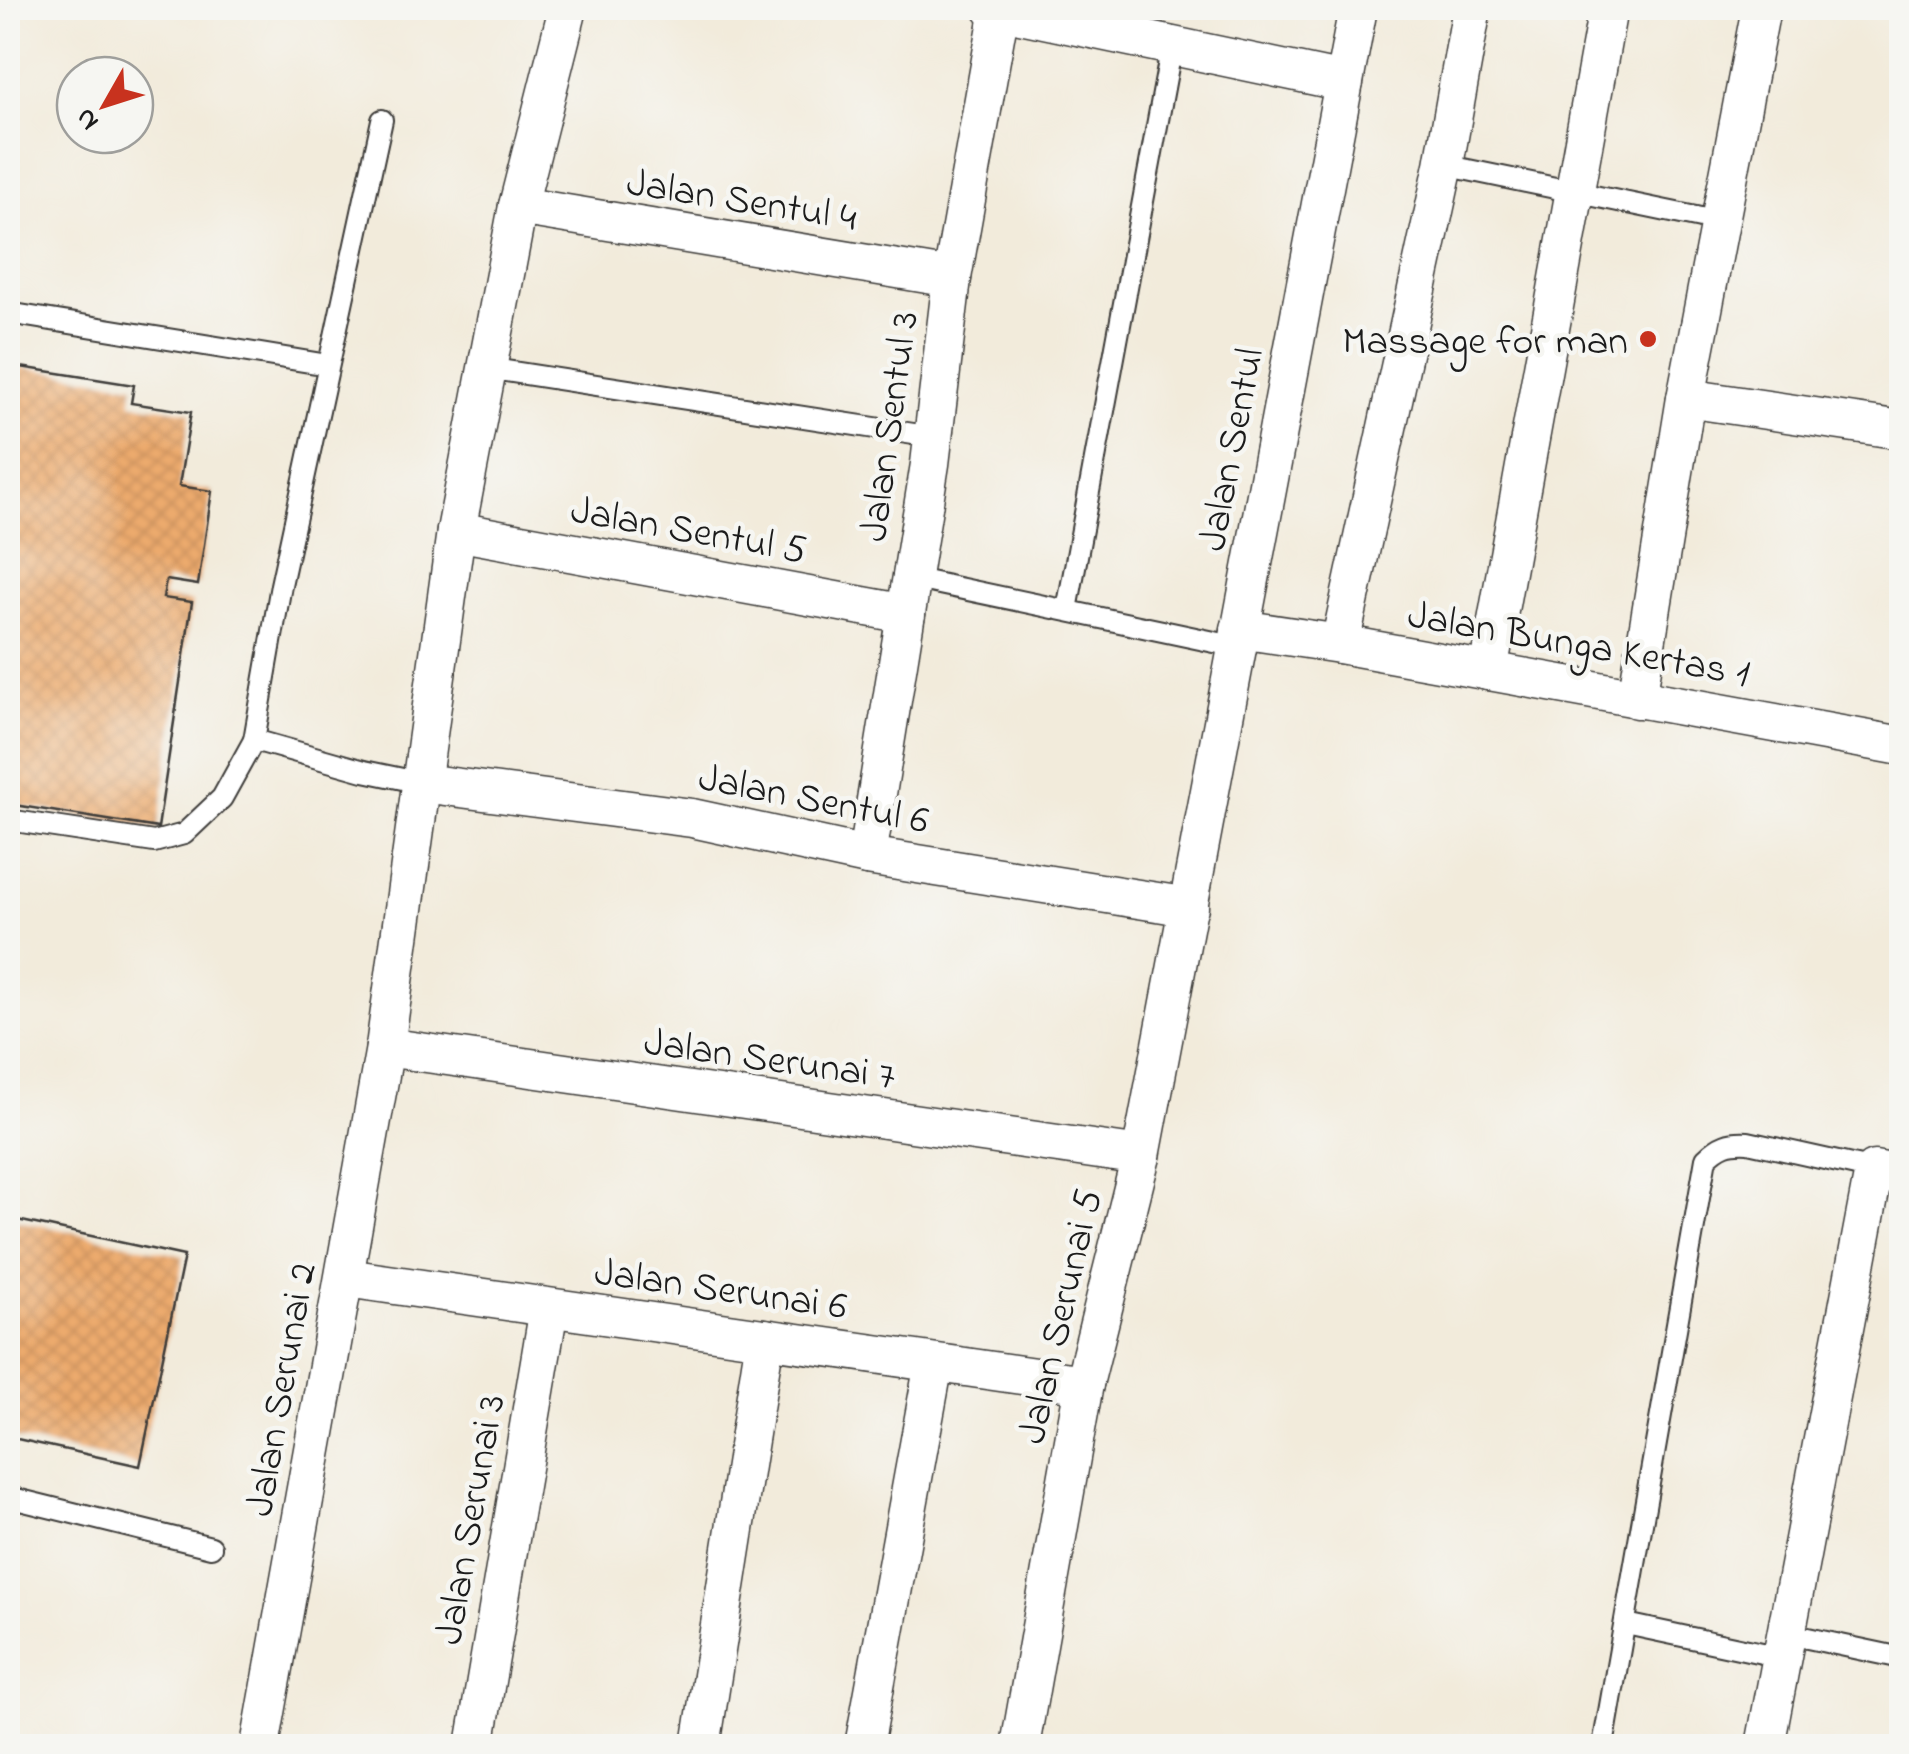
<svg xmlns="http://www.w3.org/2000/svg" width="1909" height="1754" font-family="'Indie Flower',sans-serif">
<defs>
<pattern id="building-cross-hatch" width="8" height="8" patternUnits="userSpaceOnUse" patternTransform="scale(2.5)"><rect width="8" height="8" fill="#ecaa6d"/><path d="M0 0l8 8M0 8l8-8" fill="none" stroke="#ca925e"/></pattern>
</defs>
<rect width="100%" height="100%" fill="#f6f6f2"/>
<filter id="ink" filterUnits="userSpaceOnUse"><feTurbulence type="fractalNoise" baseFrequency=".01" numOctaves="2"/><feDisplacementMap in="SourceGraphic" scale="20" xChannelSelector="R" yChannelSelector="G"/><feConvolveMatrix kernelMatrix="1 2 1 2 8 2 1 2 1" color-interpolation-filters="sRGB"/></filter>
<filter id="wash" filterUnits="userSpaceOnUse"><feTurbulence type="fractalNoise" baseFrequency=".0048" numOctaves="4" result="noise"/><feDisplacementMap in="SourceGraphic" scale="40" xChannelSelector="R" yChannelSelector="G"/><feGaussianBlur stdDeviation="2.25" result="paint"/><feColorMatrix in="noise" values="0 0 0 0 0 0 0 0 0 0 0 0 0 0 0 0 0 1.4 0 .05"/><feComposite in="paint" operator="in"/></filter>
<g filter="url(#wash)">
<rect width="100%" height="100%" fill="#f2ebdb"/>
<g id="blocks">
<g fill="url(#building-cross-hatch)">
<path d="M 8,365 L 134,385 L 131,403 L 191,412 L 179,486 L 212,491 L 198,585 L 166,580 L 163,598 L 192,602 L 158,828 L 8,804 Z"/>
<path d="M 8,1218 L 184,1256 L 140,1466 L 8,1437 Z"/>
</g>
</g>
</g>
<g filter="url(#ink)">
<use href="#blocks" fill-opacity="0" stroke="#3c3b39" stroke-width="2.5"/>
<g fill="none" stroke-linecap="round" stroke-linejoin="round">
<defs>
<g id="lane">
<path d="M 382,120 L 281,585 L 254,740 L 364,771 L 422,783"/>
<path d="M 1444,165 L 1720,222"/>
<path d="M 8,313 L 328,365"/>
<path d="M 486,368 L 933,437"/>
<path d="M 911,578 L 1238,647"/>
<path d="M 1067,610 L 1172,45"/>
<path d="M 8,820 L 154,842 L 184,834 L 222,798 L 254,740"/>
<path d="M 8,1497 L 211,1547"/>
<path d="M 1626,1624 L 1781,1657"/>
<path d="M 1784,1633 L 1902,1658"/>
<path d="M 1603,1746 L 1706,1158 C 1720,1144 1729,1141 1748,1142 L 1874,1170"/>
</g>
<g id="street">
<path d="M 992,8 L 1344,82"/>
<path d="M 518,206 L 952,278"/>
<path d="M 1686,398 L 1902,430"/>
<path d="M 456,531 L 906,614"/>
<path d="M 1240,629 L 1340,644 L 1902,746"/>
<path d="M 1340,644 L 1444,165 L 1472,8"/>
<path d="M 1488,671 L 1608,8"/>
<path d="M 1637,699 L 1686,398 L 1761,8"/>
<path d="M 422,783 L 692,818 L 867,856 L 1189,907"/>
<path d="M 867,856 L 930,464 L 952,278 L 1000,9"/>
<path d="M 385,1047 L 1141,1156"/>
<path d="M 346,1278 L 1084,1384"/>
<path d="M 260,1746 L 385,1047 L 456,531 L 518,206 L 568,8"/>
<path d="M 475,1746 L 549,1308"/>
<path d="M 701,1746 L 765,1338"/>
<path d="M 864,1746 L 934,1363"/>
<path d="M 1020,1746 L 1084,1384 L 1141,1156 L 1358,8"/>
<path d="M 1765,1746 L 1874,1170 L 1902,1175"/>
</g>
</defs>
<use href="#lane" stroke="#3c3b39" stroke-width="24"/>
<use href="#street" stroke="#3c3b39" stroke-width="41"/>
<use href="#lane" stroke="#fff" stroke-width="20"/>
<use href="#street" stroke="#fff" stroke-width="38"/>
</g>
</g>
<circle fill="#c8321e" stroke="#f6f6f2" stroke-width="4" cx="1648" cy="339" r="10"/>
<g text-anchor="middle" stroke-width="9" stroke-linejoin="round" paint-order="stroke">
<g font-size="40" fill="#1c1c1c" stroke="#f6f6f2">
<text transform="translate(742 198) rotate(9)" y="14">Jalan Sentul 4</text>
<text transform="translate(887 426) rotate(-82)" y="14">Jalan Sentul 3</text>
<text transform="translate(1229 449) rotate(-79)" y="14">Jalan Sentul</text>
<text transform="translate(689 528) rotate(10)" y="14">Jalan Sentul 5</text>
<text transform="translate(1579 642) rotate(10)" y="14">Jalan Bunga Kertas 1</text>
<text transform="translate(814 797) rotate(11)" y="14">Jalan Sentul 6</text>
<text transform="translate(770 1057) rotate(8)" y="14">Jalan Serunai 7</text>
<text transform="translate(721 1287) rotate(8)" y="14">Jalan Serunai 6</text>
<text transform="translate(1058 1316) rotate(-77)" y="14">Jalan Serunai 5</text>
<text transform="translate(279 1389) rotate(-80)" y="14">Jalan Serunai 2</text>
<text transform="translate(468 1519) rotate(-80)" y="14">Jalan Serunai 3</text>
</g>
<g font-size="40" fill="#1c1c1c" stroke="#f6f6f2" text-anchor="end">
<text x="1628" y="353">Massage for man</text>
</g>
</g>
<rect width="1909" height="1754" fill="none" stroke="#f6f6f2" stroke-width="40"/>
<g transform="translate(105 105) rotate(231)"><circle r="48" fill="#f6f6f2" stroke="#9f9f9c" stroke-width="2.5"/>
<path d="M0-8L18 38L0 25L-18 38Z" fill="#c8321e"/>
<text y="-15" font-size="28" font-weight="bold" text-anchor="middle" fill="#1c1c1c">N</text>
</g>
</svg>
